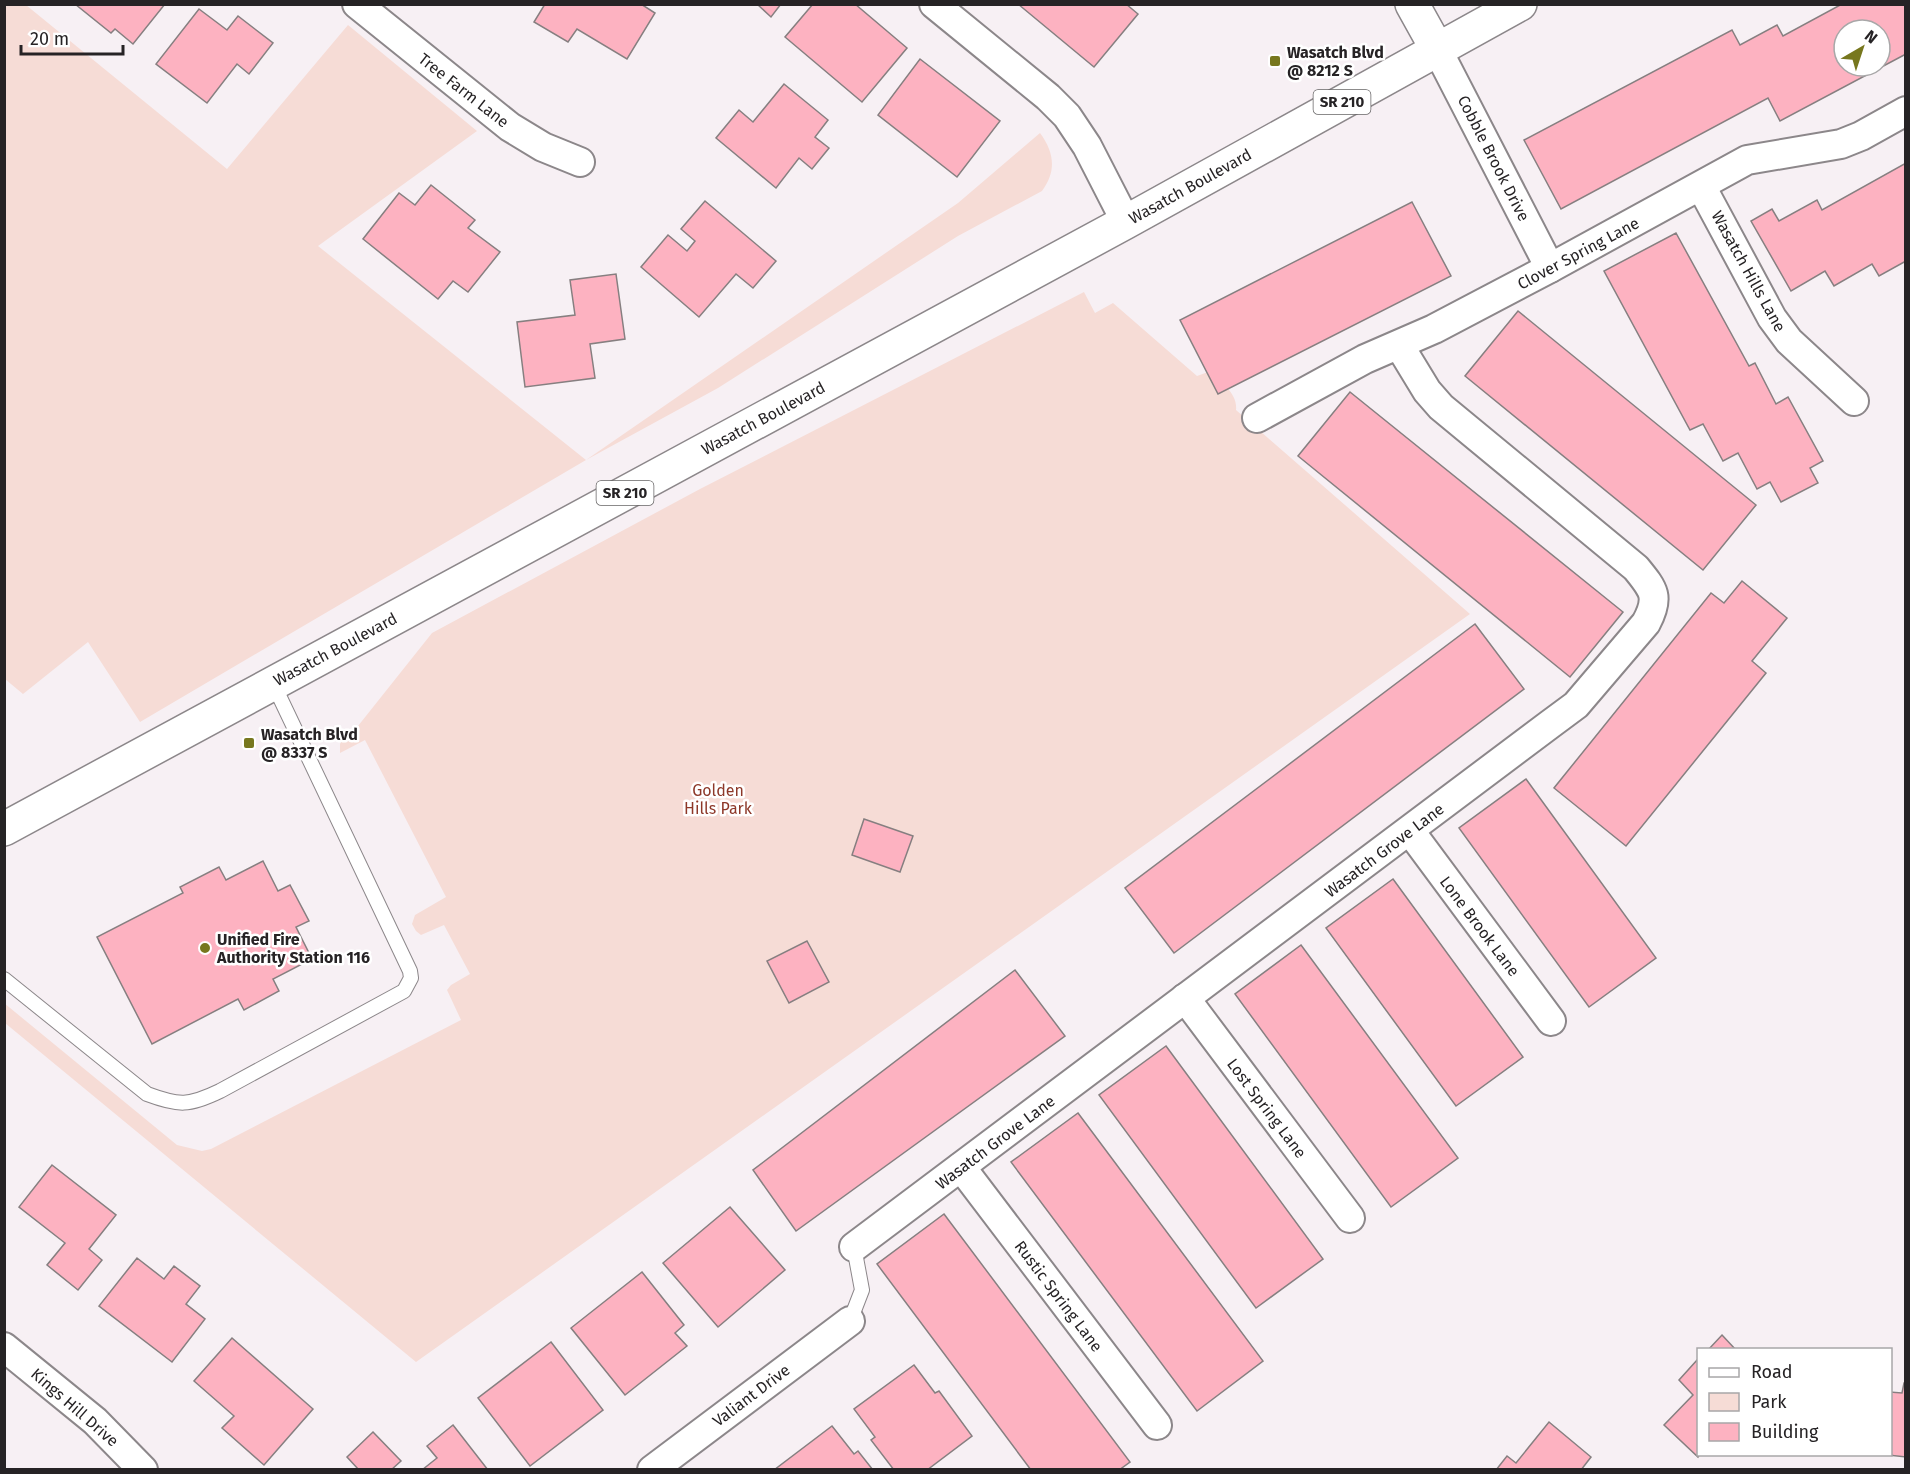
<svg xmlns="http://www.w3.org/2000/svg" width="1910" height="1474" font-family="'Fira Sans',sans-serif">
<rect width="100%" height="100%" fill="#f7f0f4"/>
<g fill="#f6dcd6">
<path d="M 4,5 L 26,5 L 227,169 L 348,25 L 477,131 L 318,246 L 586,460 L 958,203 L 1040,133 C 1054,152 1057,171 1042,191 L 958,236 L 718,388 L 586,460 L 140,722 L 88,642 L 23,694 L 5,679 Z"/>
<path d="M 1084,292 L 1095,313 L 1113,303 L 1197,376 L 1208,372 C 1220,381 1238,393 1236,410 L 1470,614 L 416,1362 L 5,1023 L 4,1003 L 177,1145 L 202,1151 L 211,1149 L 461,1020 L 447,990 L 451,985 L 470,974 L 444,925 L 421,935 L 416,931 L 412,924 L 415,915 L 446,897 L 365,740 L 340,753 L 340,744 L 343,738 L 360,730 L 358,726 L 432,633 L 700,489 Z"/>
</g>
<g fill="#fdb2c1" stroke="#867f80" stroke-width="1.5" fill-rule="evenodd">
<path d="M 75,4 L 165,4 L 133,44 L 115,29 L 111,33 Z"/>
<path d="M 545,4 L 641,4 L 655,13 L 627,59 L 577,29 L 568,42 L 534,22 Z"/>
<path d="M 757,4 L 781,4 L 771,17 Z"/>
<path d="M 813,4 L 855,4 L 907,48 L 862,102 L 785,37 Z"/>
<path d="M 1018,4 L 1126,4 L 1138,14 L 1094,67 Z"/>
<path d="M 1842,4 L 1906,4 L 1906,54 L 1780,121 L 1768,98 L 1561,209 L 1524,140 L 1732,30 L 1740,45 L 1777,25 L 1783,36 ZM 1844,30 L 1880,30 L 1880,66 L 1844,66 Z"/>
<path d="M 199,9 L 227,30 L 238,16 L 273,43 L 249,74 L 237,64 L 207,103 L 156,64 Z"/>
<path d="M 920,59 L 1000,121 L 957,177 L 878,115 Z"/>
<path d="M 784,84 L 828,120 L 815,137 L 829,148 L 812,169 L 799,158 L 776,188 L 716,138 L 739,110 L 753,122 Z"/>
<path d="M 1906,163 L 1906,261 L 1879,276 L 1872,264 L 1834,286 L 1825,271 L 1791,291 L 1751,221 L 1772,209 L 1779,221 L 1817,200 L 1822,210 Z"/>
<path d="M 431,185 L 475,220 L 468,228 L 500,252 L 468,292 L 453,281 L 438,299 L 363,239 L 399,193 L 415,205 Z"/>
<path d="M 705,201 L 776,261 L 753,288 L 736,274 L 699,317 L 641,267 L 668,235 L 687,251 L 695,241 L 681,229 Z"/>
<path d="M 1412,202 L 1451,276 L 1218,394 L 1180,320 Z"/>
<path d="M 1676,233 L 1749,366 L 1755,363 L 1776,404 L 1788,397 L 1823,461 L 1810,468 L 1818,483 L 1781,502 L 1770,482 L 1757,489 L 1738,453 L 1723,461 L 1703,424 L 1690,430 L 1604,271 Z"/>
<path d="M 616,274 L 625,339 L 590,344 L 595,378 L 525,387 L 517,322 L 575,315 L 570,280 Z"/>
<path d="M 1518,311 L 1756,505 L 1703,570 L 1465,376 Z"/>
<path d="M 1350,392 L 1623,612 L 1570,677 L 1298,456 Z"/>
<path d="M 1742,581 L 1787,618 L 1752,661 L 1766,673 L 1626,846 L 1554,788 L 1711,593 L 1724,603 Z"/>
<path d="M 1475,624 L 1524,689 L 1174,953 L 1125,888 Z"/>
<path d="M 1526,779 L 1656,958 L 1589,1007 L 1459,828 Z"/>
<path d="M 864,819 L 913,836 L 900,872 L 852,855 Z"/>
<path d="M 263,861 L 278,891 L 290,885 L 309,921 L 296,927 L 312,959 L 273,979 L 279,991 L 244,1010 L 238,999 L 152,1044 L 97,937 L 183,893 L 180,887 L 219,867 L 226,880 Z"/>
<path d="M 1393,879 L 1523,1057 L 1456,1106 L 1326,928 Z"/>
<path d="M 807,941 L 829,982 L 789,1003 L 767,961 Z"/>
<path d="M 1301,945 L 1458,1158 L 1391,1207 L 1235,994 Z"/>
<path d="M 1015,970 L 1065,1036 L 796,1231 L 753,1170 Z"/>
<path d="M 1166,1046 L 1323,1259 L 1256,1308 L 1099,1095 Z"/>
<path d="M 1078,1113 L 1263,1361 L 1197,1411 L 1011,1162 Z"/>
<path d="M 52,1165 L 116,1215 L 89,1249 L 102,1260 L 78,1290 L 47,1265 L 65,1243 L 19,1207 Z"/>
<path d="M 730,1207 L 785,1270 L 718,1327 L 663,1263 Z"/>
<path d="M 944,1214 L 1130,1462 L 1119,1470 L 1031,1470 L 877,1264 Z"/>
<path d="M 137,1258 L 164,1279 L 174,1266 L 200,1286 L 186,1304 L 205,1319 L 172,1362 L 99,1306 Z"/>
<path d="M 642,1272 L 684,1325 L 675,1333 L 687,1346 L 625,1395 L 571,1328 Z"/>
<path d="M 1722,1335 L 1736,1350 L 1708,1350 Z"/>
<path d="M 232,1338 L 313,1409 L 264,1465 L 222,1428 L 234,1416 L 194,1381 Z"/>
<path d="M 551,1342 L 603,1410 L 530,1466 L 478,1398 Z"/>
<path d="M 1698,1359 L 1698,1454 L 1700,1454 L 1698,1457 L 1664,1425 L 1693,1395 L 1679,1380 Z"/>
<path d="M 914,1365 L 935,1393 L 939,1391 L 972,1436 L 927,1470 L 894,1470 L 871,1440 L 875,1437 L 854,1409 Z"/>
<path d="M 1904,1383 L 1906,1383 L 1906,1457 L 1888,1455 L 1890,1454 L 1890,1392 L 1902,1393 Z"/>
<path d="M 1549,1422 L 1591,1457 L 1581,1470 L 1496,1470 L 1507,1456 L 1516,1463 Z"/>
<path d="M 453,1425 L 488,1470 L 422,1470 L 437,1458 L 427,1446 Z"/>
<path d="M 832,1426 L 854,1454 L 858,1451 L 873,1470 L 774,1470 Z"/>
<path d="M 373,1432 L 401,1461 L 391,1470 L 359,1470 L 347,1457 Z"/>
</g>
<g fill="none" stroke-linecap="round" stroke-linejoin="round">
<defs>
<g id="lane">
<path d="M 4,979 L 147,1094 C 179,1106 189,1106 220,1091 L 404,991 L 411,978 L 410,971 L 273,683"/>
<path d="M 850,1321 L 862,1290 L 854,1247"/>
</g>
<g id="street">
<path d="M 357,4 L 510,127 L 543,147 L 580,162"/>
<path d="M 934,4 L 1048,97 L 1067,116 L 1087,146 L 1126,222"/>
<path d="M 1437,49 L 1550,268"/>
<path d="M 1701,186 L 1772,318 L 1789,341 L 1854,401"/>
<path d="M 1257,418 L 1365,359 L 1434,329 L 1550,268 L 1747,160 L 1841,144 L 1861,136 L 1906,111"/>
<path d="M 1410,831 L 1551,1021"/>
<path d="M 1185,998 L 1350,1218"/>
<path d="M 961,1167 L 1157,1425"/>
<path d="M 854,1247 L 1549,725 L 1576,705 L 1646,623 C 1660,597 1654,590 1636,568 L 1441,407 L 1427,391 L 1399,345"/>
<path d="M 4,1347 L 95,1421 L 143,1470"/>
<path d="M 652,1470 L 850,1321"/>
</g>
<path id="secondary" d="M 1412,4 L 1437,49"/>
<path id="primary" d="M 4,829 L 1126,222 L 1520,4"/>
</defs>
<use href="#lane" stroke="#8c878a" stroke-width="16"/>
<use href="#street" stroke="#8c878a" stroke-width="32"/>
<use href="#secondary" stroke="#8c878a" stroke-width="36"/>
<use href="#primary" stroke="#8c878a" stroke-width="36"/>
<use href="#lane" stroke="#fff" stroke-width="14"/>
<use href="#street" stroke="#fff" stroke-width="28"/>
<use href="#secondary" stroke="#fff" stroke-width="33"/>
<use href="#primary" stroke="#fff" stroke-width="33"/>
</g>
<g fill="#77771e" stroke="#fff" stroke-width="2">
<rect x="1269" y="55" width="12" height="12" rx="3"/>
<rect x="243" y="737" width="12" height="12" rx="3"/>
<circle cx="205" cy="948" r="6"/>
</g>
<g text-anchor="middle" stroke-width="5" stroke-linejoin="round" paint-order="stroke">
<g fill="#fff" stroke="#676566" stroke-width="1.5">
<rect x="1313.5" y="90" width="57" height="24" rx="4.5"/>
<rect x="596.5" y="481" width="57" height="24" rx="4.5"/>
</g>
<g font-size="15" font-weight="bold" fill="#262325">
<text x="1342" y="107">SR 210</text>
<text x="625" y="498">SR 210</text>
</g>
<g font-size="16" font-weight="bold" fill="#262325" stroke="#fff" text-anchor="start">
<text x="1287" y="58">Wasatch Blvd<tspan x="1287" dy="18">@ 8212 S</tspan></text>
<text x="261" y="740">Wasatch Blvd<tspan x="261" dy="18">@ 8337 S</tspan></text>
<text x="217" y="945">Unified Fire<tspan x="217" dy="18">Authority Station 116</tspan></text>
</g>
<g font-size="16" fill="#262325" stroke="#fff">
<text transform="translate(464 90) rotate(38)" y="6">Tree Farm Lane</text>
<text transform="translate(1494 158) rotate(63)" y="6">Cobble Brook Drive</text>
<text transform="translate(1190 186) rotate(-29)" y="6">Wasatch Boulevard</text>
<text transform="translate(1578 253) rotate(-28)" y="6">Clover Spring Lane</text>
<text transform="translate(1749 271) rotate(61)" y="6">Wasatch Hills Lane</text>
<text transform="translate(763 418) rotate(-28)" y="6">Wasatch Boulevard</text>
<text transform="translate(335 649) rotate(-28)" y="6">Wasatch Boulevard</text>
<text transform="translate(1384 850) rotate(-37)" y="6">Wasatch Grove Lane</text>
<text transform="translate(1480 926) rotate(53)" y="6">Lone Brook Lane</text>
<text transform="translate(1267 1108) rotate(53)" y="6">Lost Spring Lane</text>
<text transform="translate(995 1142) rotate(-37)" y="6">Wasatch Grove Lane</text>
<text transform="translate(1059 1296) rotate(53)" y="6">Rustic Spring Lane</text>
<text transform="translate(751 1395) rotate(-37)" y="6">Valiant Drive</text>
<text transform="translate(75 1407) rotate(41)" y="6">Kings Hill Drive</text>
</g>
<g font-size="16" fill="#8d3829" stroke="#fff">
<text x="718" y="796">Golden<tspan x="718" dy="18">Hills Park</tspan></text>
</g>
</g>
<rect width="1910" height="1474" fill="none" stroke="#262325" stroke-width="12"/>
<rect x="1697" y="1348" width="195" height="108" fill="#ffffff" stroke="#a8a7a8" stroke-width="1.5"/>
<rect x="1709" y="1368" width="30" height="9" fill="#ffffff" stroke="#a8a7a8" stroke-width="1.5"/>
<text x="1751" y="1378" font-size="18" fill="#262325">Road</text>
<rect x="1709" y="1393" width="30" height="18" fill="#f6dcd6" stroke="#a8a7a8" stroke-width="1.5"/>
<text x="1751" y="1408" font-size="18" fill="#262325">Park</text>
<rect x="1709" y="1423" width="30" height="18" fill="#fdb2c1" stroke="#a8a7a8" stroke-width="1.5"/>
<text x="1751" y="1438" font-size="18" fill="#262325">Building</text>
<g transform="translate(1862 48) rotate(39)"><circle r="28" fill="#ffffff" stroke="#a8a7a8" stroke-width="1.5"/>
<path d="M0-4.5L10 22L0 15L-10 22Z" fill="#77771e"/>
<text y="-9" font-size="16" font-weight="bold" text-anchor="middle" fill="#262325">N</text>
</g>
<path d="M21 45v9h102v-9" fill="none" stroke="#262325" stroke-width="3"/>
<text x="30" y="45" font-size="18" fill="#262325" stroke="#ffffff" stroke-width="4.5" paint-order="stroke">20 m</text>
</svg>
